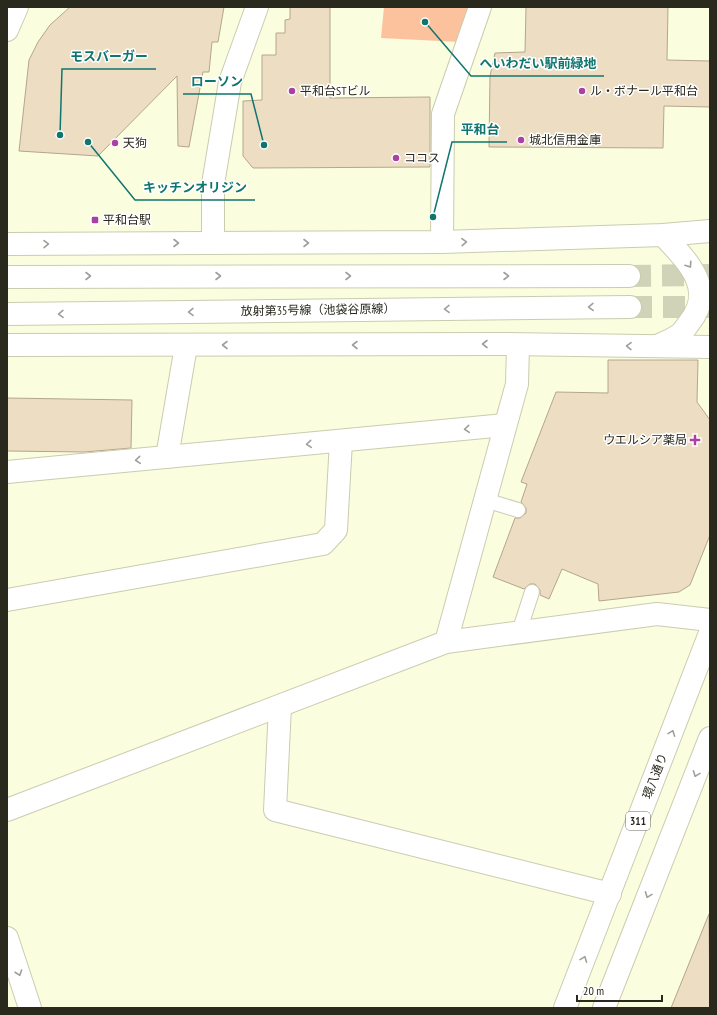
<svg xmlns="http://www.w3.org/2000/svg" width="717" height="1015" font-family="'PT Sans Narrow','Noto Sans JP',sans-serif">
<rect width="100%" height="100%" fill="#fbfddf"/>
<path fill="#fbc29d" d="M 384,7 L 474,7 L 460,42 L 381,38 Z"/>
<g fill="#ecddc3" stroke="#b4a68d">
<path d="M 70,7 L 224,7 L 218,42 L 212,42 L 209,72 L 203,72 L 189,147 L 178,146 L 177,76 L 98,156 L 19,151 L 29,60 L 38,42 L 50,25 Z"/>
<path d="M 290,7 L 330,7 L 330,98 L 430,97 L 430,167 L 253,168 L 243,156 L 243,101 L 262,100 L 262,55 L 276,55 L 276,33 L 285,33 L 285,20 L 290,19 Z"/>
<path d="M 526,7 L 668,7 L 667,60 L 710,61 L 710,107 L 664,106 L 663,148 L 489,147 L 490,76 L 495,53 L 525,52 Z"/>
<path d="M 608,360 L 698,360 L 697,402 L 710,420 L 710,535 L 690,585 L 679,592 L 599,601 L 598,584 L 562,569 L 549,599 L 540,595 L 540,590 L 535,584 L 530,584 L 524,589 L 493,577 L 515,518 L 520,518 L 526,513 L 526,508 L 521,502 L 527,484 L 521,482 L 556,392 L 608,393 Z"/>
<path d="M 7,398 L 132,400 L 131,448 L 84,452 L 7,451 Z"/>
<path d="M 709,914 L 710,1008 L 671,1008 Z"/>
</g>
<g fill="none" stroke-linecap="round" stroke-linejoin="round">
<g stroke="#d1d3b8" stroke-width="22" stroke-dasharray="22 11" stroke-linecap="butt">
<path d="M 629,276 L 710,275"/>
<path d="M 630,307 L 710,307"/>
</g>
<defs>
<g id="lane">
<path d="M 485,500 L 518,510"/>
<path d="M 519,632 L 532,592"/>
</g>
<g id="street">
<path d="M 7,30 L 17,7"/>
<path d="M 442,242 L 443,114 L 480,7"/>
<path d="M 213,243 L 213,184 L 230,82 L 257,7"/>
<path d="M 167,457 L 186,346"/>
<path d="M 7,472 L 505,425"/>
<path d="M 7,600 L 323,544 L 336,530 L 341,441"/>
<path d="M 446,642 L 517,384 L 518,345"/>
<path d="M 280,706 L 275,810 L 610,894"/>
<path d="M 7,810 L 446,642 L 657,614 L 710,620"/>
<path d="M 7,938 L 30,1008"/>
</g>
<g id="secondary">
<path d="M 7,244 L 442,242 L 663,235 L 710,231"/>
<path d="M 7,277 L 629,276"/>
<path d="M 7,314 L 630,307"/>
<path d="M 7,345 L 502,344 L 710,347"/>
<path d="M 657,346 C 664,343 672,340 679,335 C 683,332 686,327 689,323 C 717,289 687,261 663,235"/>
</g>
<g id="primary">
<path d="M 565,1008 L 710,633"/>
<path d="M 604,1008 L 710,738"/>
</g>
</defs>
<use href="#lane" stroke="#cbccaf" stroke-width="16"/>
<use href="#street" stroke="#cbccaf" stroke-width="24"/>
<use href="#secondary" stroke="#cbccaf" stroke-width="24"/>
<use href="#primary" stroke="#cbccaf" stroke-width="24"/>
<use href="#lane" stroke="#fff" stroke-width="14"/>
<use href="#street" stroke="#fff" stroke-width="22"/>
<use href="#secondary" stroke="#fff" stroke-width="22"/>
<use href="#primary" stroke="#fff" stroke-width="22"/>
</g>
<defs><path id="oneway-chevron" d="M-2-3.5L2.5 0L-2 3.5" fill="none" stroke-width="1.6" stroke-linecap="round" stroke-linejoin="round"/></defs>
<g stroke="#9f9f9a">
<use href="#oneway-chevron" transform="translate(464 242) rotate(-2)"/>
<use href="#oneway-chevron" transform="translate(176 243)"/>
<use href="#oneway-chevron" transform="translate(306 243)"/>
<use href="#oneway-chevron" transform="translate(46 244) rotate(-1)"/>
<use href="#oneway-chevron" transform="translate(689 265) rotate(56)"/>
<use href="#oneway-chevron" transform="translate(88 276)"/>
<use href="#oneway-chevron" transform="translate(218 276)"/>
<use href="#oneway-chevron" transform="translate(348 276)"/>
<use href="#oneway-chevron" transform="translate(506 276)"/>
<use href="#oneway-chevron" transform="translate(591 307) rotate(179)"/>
<use href="#oneway-chevron" transform="translate(447 309) rotate(179)"/>
<use href="#oneway-chevron" transform="translate(191 312) rotate(179)"/>
<use href="#oneway-chevron" transform="translate(61 314) rotate(179)"/>
<use href="#oneway-chevron" transform="translate(485 344) rotate(180)"/>
<use href="#oneway-chevron" transform="translate(225 345) rotate(180)"/>
<use href="#oneway-chevron" transform="translate(355 345) rotate(180)"/>
<use href="#oneway-chevron" transform="translate(629 346) rotate(-179)"/>
<use href="#oneway-chevron" transform="translate(467 429) rotate(175)"/>
<use href="#oneway-chevron" transform="translate(309 444) rotate(175)"/>
<use href="#oneway-chevron" transform="translate(138 460) rotate(175)"/>
<use href="#oneway-chevron" transform="translate(672 733) rotate(-69)"/>
<use href="#oneway-chevron" transform="translate(696 774) rotate(111)"/>
<use href="#oneway-chevron" transform="translate(648 895) rotate(111)"/>
<use href="#oneway-chevron" transform="translate(584 959) rotate(-69)"/>
<use href="#oneway-chevron" transform="translate(19 973) rotate(71)"/>
</g>
<g fill="#aa40a2" stroke="#fff" stroke-width="1.5">
<circle cx="292" cy="91" r="4"/>
<circle cx="582" cy="91" r="4"/>
<circle cx="521" cy="140" r="4"/>
<circle cx="115" cy="143" r="4"/>
<circle cx="396" cy="158" r="4"/>
<rect x="91" y="216" width="8" height="8" rx="2"/>
<path d="M693 434h4v4h4v4h-4v4h-4v-4h-4v-4h4z"/>
</g>
<g text-anchor="middle" stroke-width="3" stroke-linejoin="round" paint-order="stroke">
<rect fill="#fff" stroke="#696962" stroke-width="1" x="626" y="812" width="24" height="18" rx="3"/>
<g font-size="11" font-weight="bold" fill="#29291e">
<text x="638" y="825">311</text>
</g>
<g font-size="12" fill="#29291e" stroke="#fff" text-anchor="start">
<text x="300" y="95">平和台STビル</text>
<text x="590" y="95">ル・ボナール平和台</text>
<text x="529" y="144">城北信用金庫</text>
<text x="123" y="147">天狗</text>
<text x="404" y="162">ココス</text>
<text x="103" y="224">平和台駅</text>
<text x="687" y="444" text-anchor="end">ウエルシア薬局</text>
</g>
<g font-size="12" fill="#29291e" stroke="#fff">
<text transform="translate(318 310) rotate(-1)" y="4">放射第35号線（池袋谷原線）</text>
<text transform="translate(655 776) rotate(-69)" y="4">環八通り</text>
</g>
</g>
<path fill="none" stroke="#0f766e" stroke-width="1.5" d="M60 135L62 69H156M425 22L471 76H604M264 145L251 94H183M433 217L452 142H507M88 142L135 200H255"/>
<g fill="#0f766e" stroke="#fff" stroke-width="1.5">
<circle cx="60" cy="135" r="4"/>
<circle cx="425" cy="22" r="4"/>
<circle cx="264" cy="145" r="4"/>
<circle cx="433" cy="217" r="4"/>
<circle cx="88" cy="142" r="4"/>
</g>
<g font-size="13" text-anchor="middle" font-weight="bold" fill="#0f766e" stroke="#fff" stroke-width="3" stroke-linejoin="round" paint-order="stroke">
<text x="109" y="61">モスバーガー</text>
<text x="538" y="68">へいわだい駅前緑地</text>
<text x="217" y="86">ローソン</text>
<text x="480" y="134">平和台</text>
<text x="195" y="192">キッチンオリジン</text>
</g>
<rect width="717" height="1015" fill="none" stroke="#29291e" stroke-width="16"/>
<path d="M577 995v6h85v-6" fill="none" stroke="#29291e" stroke-width="2"/>
<text x="583" y="995" font-size="12" fill="#29291e" stroke="#ffffff" stroke-width="3" paint-order="stroke">20 m</text>
</svg>
